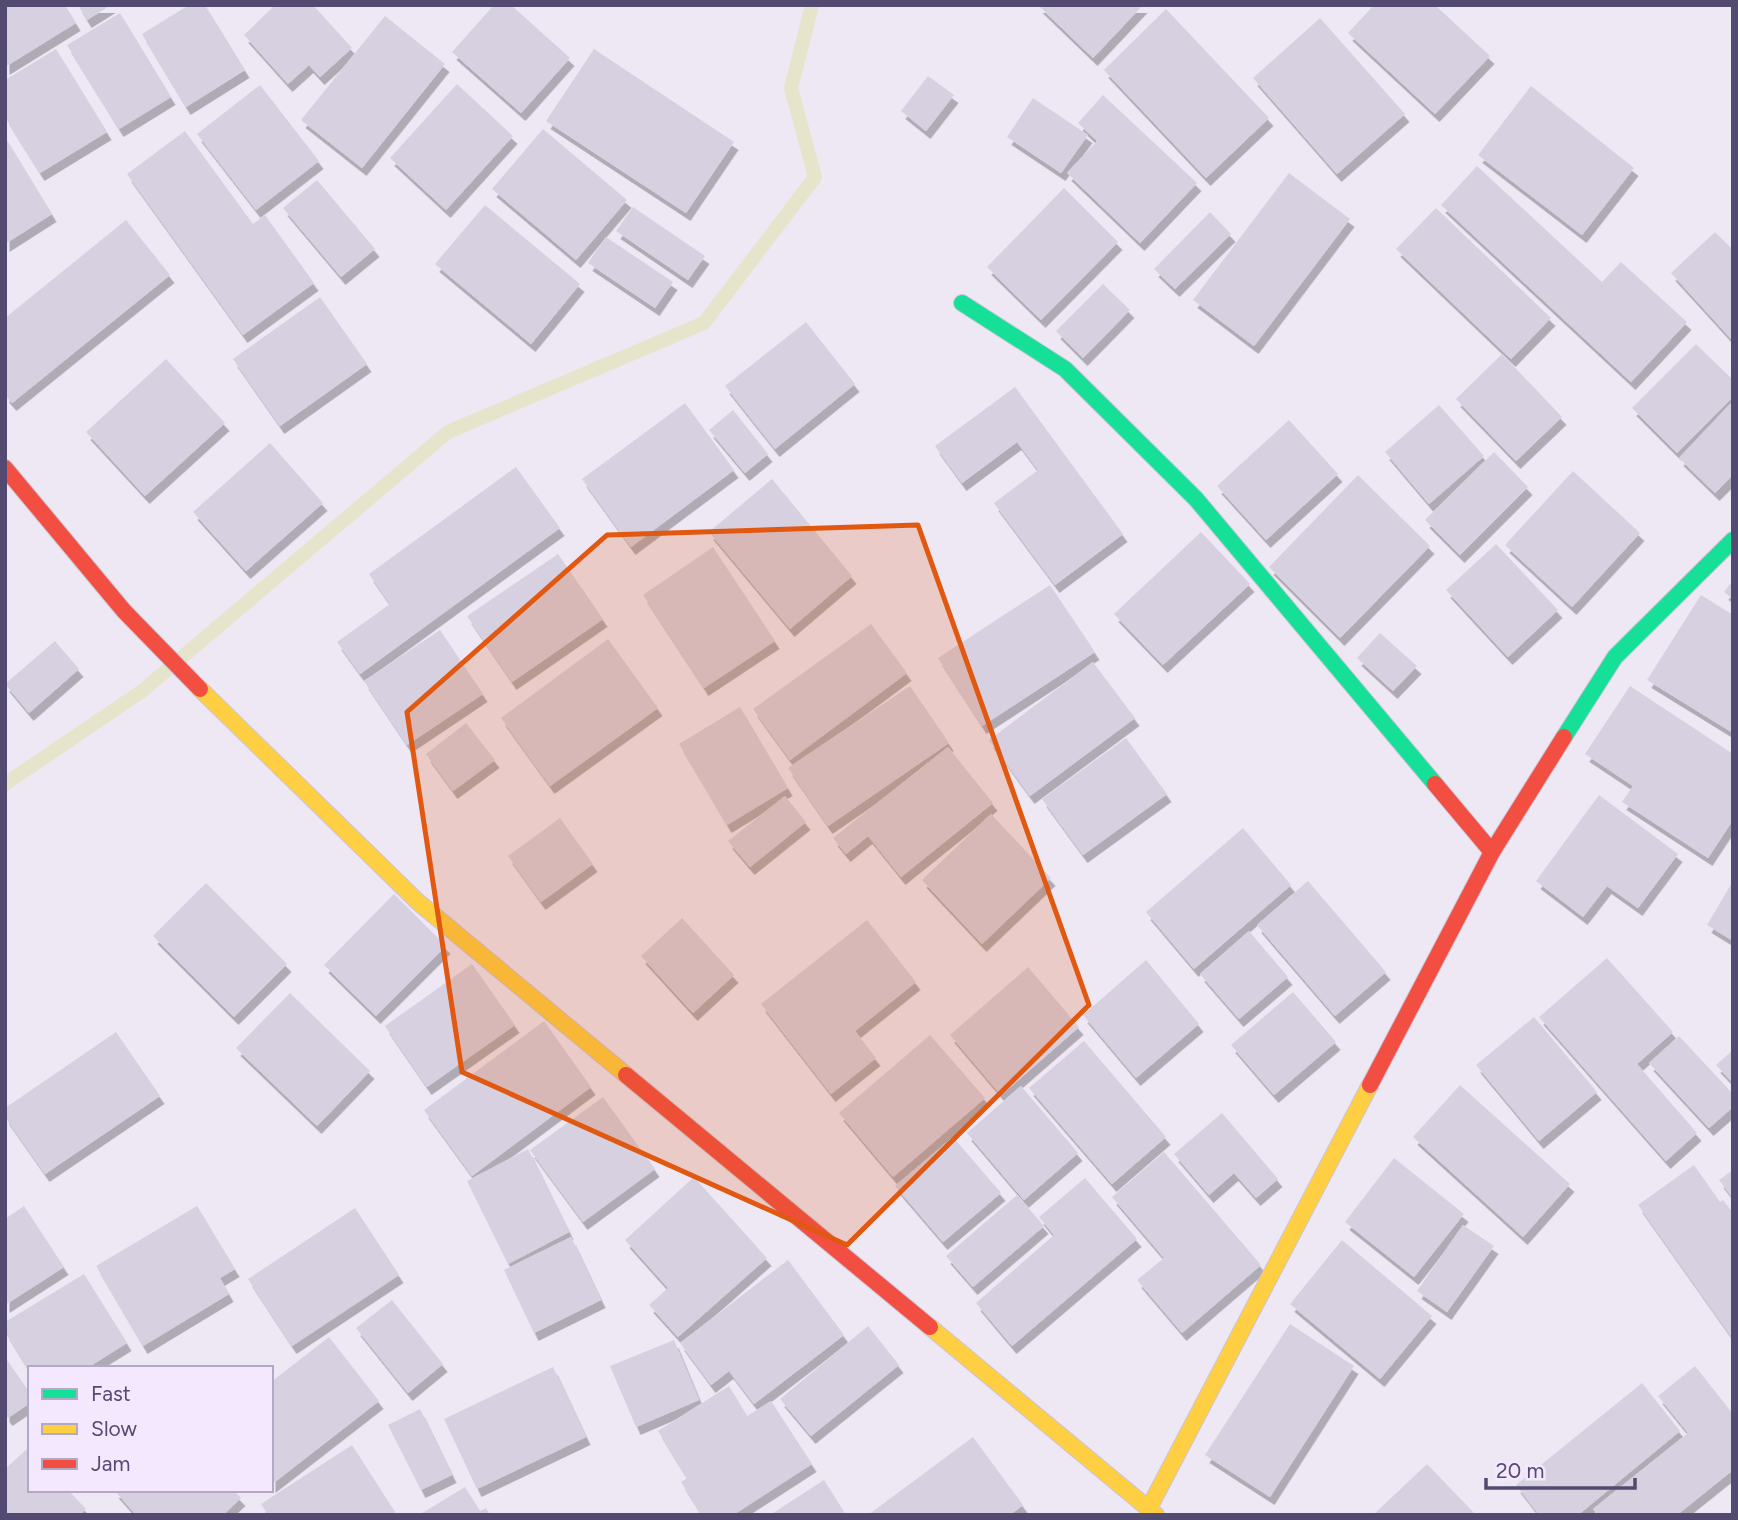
<svg xmlns="http://www.w3.org/2000/svg" width="1738" height="1520" font-family="Figtree,sans-serif">
<defs>
<filter id="shadow"><feDropShadow dx="4.5" dy="8" stdDeviation="0" flood-color="#0004"/></filter>
</defs>
<rect width="100%" height="100%" fill="#eee8f5"/>
<g fill="none" stroke-linecap="round" stroke-linejoin="round">
<path stroke="#e6e4ca" stroke-width="14" d="M 5,784 L 142,691 L 448,432 L 704,323 L 815,177 L 791,88 L 812,5"/>
</g>
<g fill="#d6d0e1" filter="url(#shadow)">
<path d="M 5,5 L 65,5 L 76,23 L 5,67 Z"/>
<path d="M 78,5 L 111,5 L 87,20 Z"/>
<path d="M 189,5 L 205,5 L 245,70 L 186,107 L 142,34 Z"/>
<path d="M 275,5 L 313,5 L 352,48 L 320,77 L 309,65 L 288,84 L 244,35 Z"/>
<path d="M 494,5 L 511,5 L 570,58 L 521,113 L 452,52 Z"/>
<path d="M 1038,5 L 1143,5 L 1093,58 Z"/>
<path d="M 1374,5 L 1435,5 L 1490,56 L 1435,114 L 1348,33 Z"/>
<path d="M 1166,9 L 1269,118 L 1206,178 L 1104,70 Z"/>
<path d="M 120,13 L 171,97 L 119,129 L 67,45 Z"/>
<path d="M 385,16 L 445,64 L 362,168 L 301,120 Z"/>
<path d="M 1320,18 L 1405,114 L 1337,174 L 1253,78 Z"/>
<path d="M 56,49 L 107,132 L 40,173 L 5,117 L 5,80 Z"/>
<path d="M 594,49 L 734,142 L 686,213 L 546,121 Z"/>
<path d="M 928,76 L 954,95 L 926,131 L 901,111 Z"/>
<path d="M 457,84 L 513,136 L 446,210 L 390,158 Z"/>
<path d="M 260,85 L 319,161 L 256,210 L 197,134 Z"/>
<path d="M 1531,86 L 1634,168 L 1582,235 L 1478,155 Z"/>
<path d="M 1103,95 L 1197,183 L 1140,243 L 1067,173 L 1097,141 L 1078,123 Z"/>
<path d="M 1033,98 L 1088,135 L 1061,173 L 1007,137 Z"/>
<path d="M 543,129 L 627,200 L 576,260 L 492,189 Z"/>
<path d="M 185,131 L 253,224 L 265,215 L 314,283 L 243,335 L 127,174 Z"/>
<path d="M 5,137 L 52,214 L 5,244 Z"/>
<path d="M 1477,166 L 1602,282 L 1621,262 L 1687,322 L 1631,382 L 1441,205 Z"/>
<path d="M 1289,173 L 1350,219 L 1254,346 L 1193,300 Z"/>
<path d="M 317,180 L 375,249 L 341,277 L 283,208 Z"/>
<path d="M 1064,188 L 1118,242 L 1041,320 L 987,267 Z"/>
<path d="M 485,205 L 580,284 L 531,344 L 435,264 Z"/>
<path d="M 633,207 L 705,256 L 688,280 L 616,231 Z"/>
<path d="M 1436,208 L 1551,318 L 1511,359 L 1396,249 Z"/>
<path d="M 1210,212 L 1231,234 L 1175,289 L 1154,269 Z"/>
<path d="M 126,220 L 170,275 L 12,403 L 5,395 L 5,318 Z"/>
<path d="M 1715,232 L 1733,250 L 1733,341 L 1671,273 Z"/>
<path d="M 606,237 L 673,282 L 655,308 L 588,263 Z"/>
<path d="M 1103,284 L 1130,310 L 1083,358 L 1056,331 Z"/>
<path d="M 320,297 L 367,364 L 280,426 L 233,359 Z"/>
<path d="M 806,322 L 855,384 L 775,449 L 725,386 Z"/>
<path d="M 1696,344 L 1733,380 L 1733,397 L 1677,453 L 1632,408 Z"/>
<path d="M 1502,354 L 1562,417 L 1516,461 L 1456,399 Z"/>
<path d="M 166,359 L 225,423 L 145,496 L 86,432 Z"/>
<path d="M 1015,387 L 1123,534 L 1055,585 L 994,503 L 1038,470 L 1017,442 L 962,483 L 935,446 Z"/>
<path d="M 1733,401 L 1733,475 L 1715,493 L 1679,458 Z"/>
<path d="M 685,403 L 734,470 L 631,547 L 582,479 Z"/>
<path d="M 1439,405 L 1484,456 L 1429,504 L 1385,452 Z"/>
<path d="M 733,410 L 768,454 L 745,473 L 709,430 Z"/>
<path d="M 1289,420 L 1338,474 L 1266,540 L 1217,486 Z"/>
<path d="M 270,443 L 323,503 L 246,571 L 193,512 Z"/>
<path d="M 1494,452 L 1528,487 L 1460,555 L 1425,520 Z"/>
<path d="M 516,467 L 560,528 L 360,674 L 337,642 L 390,604 L 369,574 Z"/>
<path d="M 1573,471 L 1640,533 L 1572,607 L 1505,545 Z"/>
<path d="M 1358,475 L 1430,546 L 1340,638 L 1269,567 Z"/>
<path d="M 772,479 L 852,576 L 790,629 L 709,532 Z"/>
<path d="M 1201,532 L 1250,584 L 1163,665 L 1114,614 Z"/>
<path d="M 1496,544 L 1558,610 L 1508,657 L 1446,590 Z"/>
<path d="M 713,547 L 775,641 L 704,688 L 643,595 Z"/>
<path d="M 558,554 L 603,619 L 512,682 L 467,616 Z"/>
<path d="M 1733,580 L 1733,599 L 1724,592 Z"/>
<path d="M 1050,585 L 1095,652 L 982,726 L 938,658 Z"/>
<path d="M 1701,595 L 1733,615 L 1733,733 L 1647,680 Z"/>
<path d="M 871,624 L 907,673 L 790,760 L 753,709 Z"/>
<path d="M 440,630 L 483,694 L 407,745 L 364,681 Z"/>
<path d="M 1380,633 L 1417,666 L 1393,691 L 1357,658 Z"/>
<path d="M 608,639 L 658,708 L 550,786 L 501,718 Z"/>
<path d="M 55,641 L 79,669 L 29,713 L 5,684 Z"/>
<path d="M 1093,662 L 1135,718 L 1030,796 L 989,740 Z"/>
<path d="M 910,686 L 949,743 L 828,826 L 788,768 Z"/>
<path d="M 1630,686 L 1733,754 L 1733,820 L 1708,858 L 1622,802 L 1633,786 L 1585,754 Z"/>
<path d="M 740,707 L 788,788 L 727,825 L 679,744 Z"/>
<path d="M 466,723 L 495,760 L 453,791 L 426,754 Z"/>
<path d="M 1126,738 L 1167,794 L 1083,855 L 1042,799 Z"/>
<path d="M 948,747 L 993,803 L 901,877 L 868,836 L 846,854 L 833,838 Z"/>
<path d="M 1599,795 L 1678,854 L 1638,908 L 1607,886 L 1583,917 L 1536,881 Z"/>
<path d="M 785,796 L 806,822 L 750,867 L 728,841 Z"/>
<path d="M 991,814 L 1051,878 L 982,944 L 922,880 Z"/>
<path d="M 560,818 L 593,864 L 541,902 L 508,856 Z"/>
<path d="M 1243,828 L 1291,885 L 1194,969 L 1146,912 Z"/>
<path d="M 1308,881 L 1386,972 L 1335,1016 L 1257,925 Z"/>
<path d="M 1733,881 L 1733,941 L 1707,925 Z"/>
<path d="M 206,883 L 287,964 L 234,1017 L 153,936 Z"/>
<path d="M 394,894 L 446,946 L 376,1016 L 324,965 Z"/>
<path d="M 682,918 L 734,975 L 693,1013 L 641,956 Z"/>
<path d="M 867,920 L 916,982 L 855,1031 L 876,1058 L 831,1094 L 761,1004 Z"/>
<path d="M 1249,931 L 1288,977 L 1239,1019 L 1200,974 Z"/>
<path d="M 1607,958 L 1673,1032 L 1637,1064 L 1697,1133 L 1666,1161 L 1539,1017 Z"/>
<path d="M 1146,960 L 1199,1024 L 1136,1078 L 1083,1015 Z"/>
<path d="M 472,964 L 515,1025 L 427,1087 L 385,1026 Z"/>
<path d="M 1028,967 L 1079,1027 L 1001,1095 L 950,1035 Z"/>
<path d="M 1293,992 L 1336,1042 L 1274,1095 L 1231,1045 Z"/>
<path d="M 290,993 L 370,1071 L 317,1126 L 236,1048 Z"/>
<path d="M 1534,1017 L 1597,1092 L 1539,1141 L 1476,1065 Z"/>
<path d="M 544,1021 L 591,1087 L 472,1176 L 424,1110 Z"/>
<path d="M 116,1032 L 160,1096 L 45,1174 L 5,1117 L 5,1108 Z"/>
<path d="M 930,1035 L 985,1098 L 893,1177 L 839,1113 Z"/>
<path d="M 1679,1036 L 1733,1094 L 1733,1107 L 1709,1128 L 1649,1063 Z"/>
<path d="M 1084,1041 L 1166,1137 L 1112,1184 L 1029,1088 Z"/>
<path d="M 1733,1050 L 1733,1083 L 1716,1065 Z"/>
<path d="M 1460,1085 L 1570,1184 L 1523,1237 L 1413,1137 Z"/>
<path d="M 1021,1086 L 1078,1153 L 1024,1200 L 967,1133 Z"/>
<path d="M 603,1097 L 655,1169 L 583,1222 L 530,1150 Z"/>
<path d="M 1222,1113 L 1278,1179 L 1256,1198 L 1234,1173 L 1209,1195 L 1174,1154 Z"/>
<path d="M 953,1137 L 1001,1193 L 943,1242 L 895,1186 Z"/>
<path d="M 528,1149 L 569,1232 L 508,1264 L 467,1181 Z"/>
<path d="M 1164,1152 L 1261,1265 L 1182,1333 L 1137,1280 L 1164,1258 L 1112,1197 Z"/>
<path d="M 1394,1158 L 1464,1214 L 1414,1277 L 1345,1222 Z"/>
<path d="M 1694,1165 L 1720,1202 L 1723,1200 L 1733,1213 L 1733,1339 L 1638,1205 Z"/>
<path d="M 1733,1170 L 1733,1198 L 1719,1180 Z"/>
<path d="M 694,1177 L 767,1258 L 678,1337 L 649,1305 L 668,1288 L 625,1240 Z"/>
<path d="M 1085,1178 L 1137,1239 L 1012,1346 L 976,1303 L 1054,1235 L 1039,1217 Z"/>
<path d="M 1017,1195 L 1044,1226 L 973,1287 L 946,1256 Z"/>
<path d="M 24,1206 L 64,1267 L 5,1305 L 5,1219 Z"/>
<path d="M 197,1206 L 235,1269 L 220,1278 L 229,1294 L 143,1346 L 96,1266 Z"/>
<path d="M 355,1208 L 399,1275 L 292,1346 L 248,1279 Z"/>
<path d="M 1463,1225 L 1494,1246 L 1447,1312 L 1417,1291 Z"/>
<path d="M 571,1237 L 601,1300 L 534,1333 L 504,1270 Z"/>
<path d="M 1342,1240 L 1432,1316 L 1380,1379 L 1290,1304 Z"/>
<path d="M 788,1260 L 844,1335 L 754,1404 L 729,1371 L 711,1385 L 680,1343 Z"/>
<path d="M 84,1274 L 127,1343 L 87,1368 L 30,1368 L 30,1372 L 5,1332 L 5,1322 Z"/>
<path d="M 392,1300 L 443,1364 L 408,1393 L 356,1328 Z"/>
<path d="M 1290,1324 L 1354,1366 L 1270,1497 L 1205,1455 Z"/>
<path d="M 868,1326 L 899,1365 L 811,1436 L 780,1399 Z"/>
<path d="M 329,1337 L 379,1401 L 271,1485 L 271,1382 Z"/>
<path d="M 674,1340 L 699,1400 L 636,1427 L 610,1366 Z"/>
<path d="M 5,1357 L 30,1393 L 30,1403 L 8,1418 L 5,1414 Z"/>
<path d="M 1695,1366 L 1733,1414 L 1733,1470 L 1677,1515 L 1598,1515 L 1593,1509 L 1688,1433 L 1658,1396 Z"/>
<path d="M 553,1367 L 586,1437 L 477,1489 L 444,1419 Z"/>
<path d="M 1642,1383 L 1680,1431 L 1578,1515 L 1539,1515 L 1516,1485 Z"/>
<path d="M 729,1386 L 747,1416 L 771,1401 L 812,1464 L 733,1515 L 702,1515 L 681,1482 L 687,1478 L 658,1431 Z"/>
<path d="M 420,1409 L 452,1475 L 421,1490 L 388,1425 Z"/>
<path d="M 973,1437 L 1023,1505 L 1010,1515 L 868,1515 Z"/>
<path d="M 352,1445 L 395,1512 L 390,1515 L 268,1515 L 261,1504 Z"/>
<path d="M 28,1448 L 30,1450 L 30,1490 L 68,1490 L 86,1509 L 80,1515 L 5,1515 L 5,1469 Z"/>
<path d="M 1427,1464 L 1476,1515 L 1373,1515 Z"/>
<path d="M 824,1480 L 846,1515 L 770,1515 Z"/>
<path d="M 465,1487 L 480,1511 L 486,1508 L 490,1515 L 419,1515 Z"/>
<path d="M 114,1490 L 233,1490 L 241,1498 L 223,1515 L 136,1515 Z"/>
</g>
<g fill="none" stroke-linecap="round" stroke-linejoin="round">
<defs>
<g id="fast">
<path d="M 962,303 L 1065,369 L 1196,499 L 1435,784"/>
<path d="M 1564,737 L 1615,657 L 1733,540"/>
</g>
<g id="slow">
<path d="M 200,689 L 418,902 L 626,1075"/>
<path d="M 930,1327 L 1156,1515"/>
<path d="M 1149,1508 L 1370,1085"/>
</g>
<g id="jam">
<path d="M 5,468 L 124,611 L 200,689"/>
<path d="M 1435,784 L 1492,852"/>
<path d="M 626,1075 L 930,1327"/>
<path d="M 1370,1085 L 1492,852 L 1564,737"/>
</g>
</defs>
<use href="#fast" stroke="#cbc4d6" stroke-width="18"/>
<use href="#slow" stroke="#cbc4d6" stroke-width="18"/>
<use href="#jam" stroke="#cbc4d6" stroke-width="18"/>
<use href="#fast" stroke="#16e098" stroke-width="16"/>
<use href="#slow" stroke="#ffcf43" stroke-width="16"/>
<use href="#jam" stroke="#f24e42" stroke-width="16"/>
</g>
<path fill="#e15811" fill-opacity="0.2" stroke="#e15811" stroke-width="5" stroke-linejoin="round" d="M 918,525 L 1089,1005 L 847,1245 L 462,1072 L 407,712 L 607,535 Z"/>
<rect width="1738" height="1520" fill="none" stroke="#534a71" stroke-width="14"/>
<rect x="28" y="1366" width="245" height="126" fill="#f3e8fe" stroke="#b3a9c6" stroke-width="2"/>
<rect x="42" y="1389" width="35" height="10" fill="#16e098" stroke="#b3a9c6" stroke-width="2"/>
<text x="91" y="1401" font-size="21" fill="#534a71">Fast</text>
<rect x="42" y="1424" width="35" height="10" fill="#ffcf43" stroke="#b3a9c6" stroke-width="2"/>
<text x="91" y="1436" font-size="21" fill="#534a71">Slow</text>
<rect x="42" y="1459" width="35" height="10" fill="#f24e42" stroke="#b3a9c6" stroke-width="2"/>
<text x="91" y="1471" font-size="21" fill="#534a71">Jam</text>
<path d="M1486 1478v10h149v-10" fill="none" stroke="#534a71" stroke-width="3.5"/>
<text x="1496" y="1478" font-size="21" fill="#534a71" stroke="#f3e8fe" stroke-width="5" paint-order="stroke">20 m</text>
</svg>
